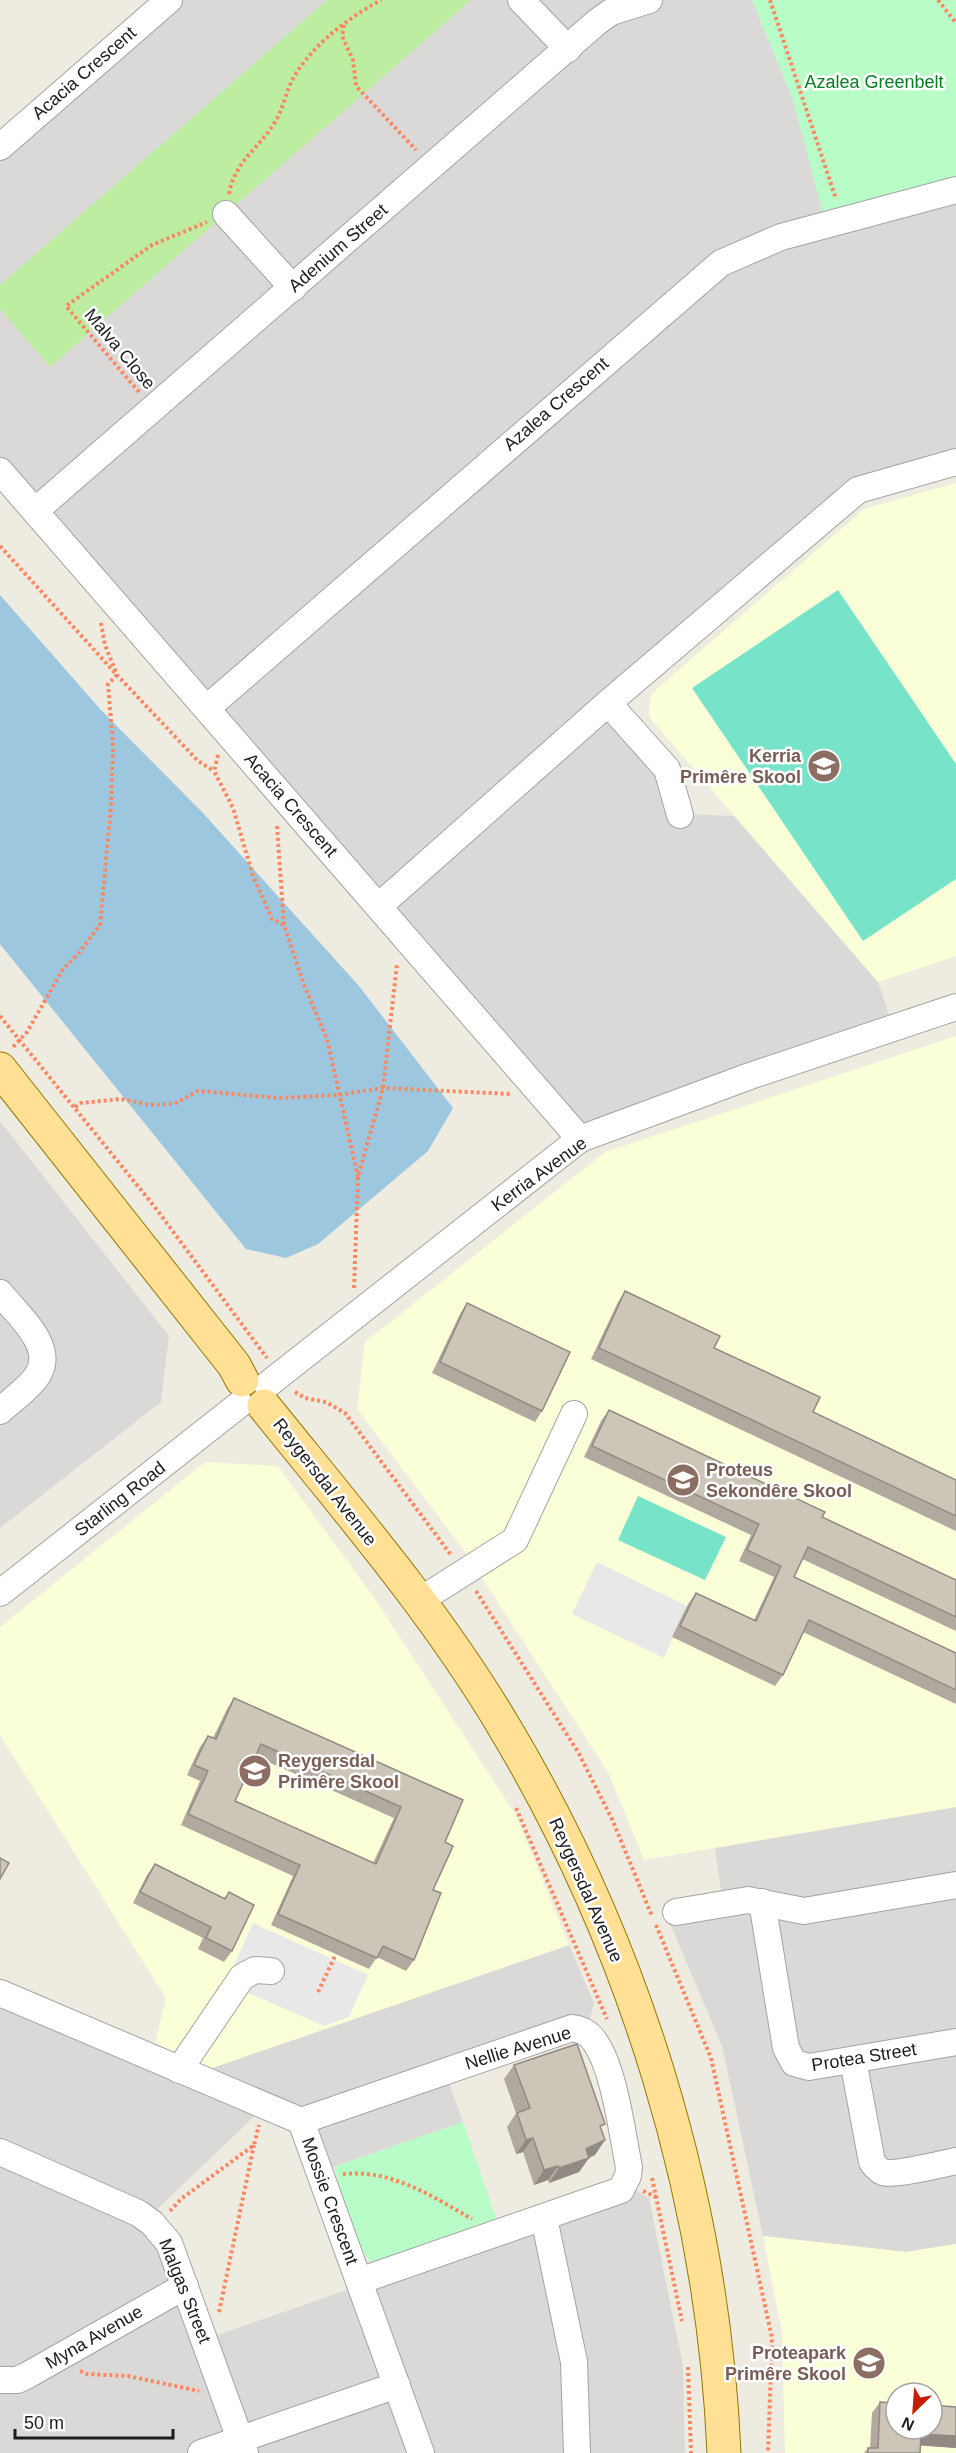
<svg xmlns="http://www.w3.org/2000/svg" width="956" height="2453" font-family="Arial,sans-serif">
<rect width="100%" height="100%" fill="#eeebe0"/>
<g fill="#dad9d8">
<path d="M 171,0 L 752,0 L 792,97 L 956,189 L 956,463 L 858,491 L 612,703 L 683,814 L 734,816 L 878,982 L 893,1026 L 580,1133 L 0,469 L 0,149 Z"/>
<path d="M 0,1121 L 169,1336 L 161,1402 L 0,1528 Z"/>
<path d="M 956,1807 L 956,2244 L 906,2252 L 763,2236 L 722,2046 L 669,1921 L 724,1912 L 715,1848 Z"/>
<path d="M 569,1945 L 594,2003 L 586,2033 L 449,2083 L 463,2122 L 321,2171 L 301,2120 L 265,2106 L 148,2218 L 206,2339 L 344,2291 L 360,2282 L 626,2185 L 649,2198 L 683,2366 L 685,2453 L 0,2453 L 0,1992 L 207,2081 L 212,2068 Z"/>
</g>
<g fill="#faffd8" fill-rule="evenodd">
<path d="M 956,483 L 956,956 L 878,982 L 649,717 L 651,694 L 864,509 Z"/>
<path d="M 956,1036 L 956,1807 L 644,1860 L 608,1772 L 465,1552 L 357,1409 L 365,1342 L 605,1152 Z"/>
<path d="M 205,1462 L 278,1466 L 375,1599 L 517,1817 L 569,1945 L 212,2068 L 155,2043 L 166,1998 L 0,1735 L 0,1627 Z"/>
<path d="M 763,2236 L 906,2252 L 956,2244 L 956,2453 L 785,2453 L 782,2333 ZM 896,2393 L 932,2393 L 932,2429 L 896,2429 Z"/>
</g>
<path fill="#bceda1" d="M 327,0 L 471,0 L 50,367 L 0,309 L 0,285 Z"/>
<g fill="#b8fdc7">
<path d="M 752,0 L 956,0 L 956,182 L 824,217 L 792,97 Z"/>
<path d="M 463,2122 L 497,2221 L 374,2263 C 357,2258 340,2186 334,2167 Z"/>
</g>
<g fill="#77e4c9">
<path d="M 838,590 L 956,764 L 956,879 L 863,941 L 692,688 Z"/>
<path d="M 638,1496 L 726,1537 L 705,1580 L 618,1540 Z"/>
</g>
<g fill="#e8e8e8">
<path d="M 597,1562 L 687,1606 L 664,1658 L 572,1614 Z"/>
<path d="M 253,1923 L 368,1975 L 349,2017 L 324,2026 L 226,1983 Z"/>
</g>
<path fill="#9dc7df" d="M 0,595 L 101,710 L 202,812 L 359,986 L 453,1108 L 428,1151 L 318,1244 L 286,1258 L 246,1249 L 0,944 Z"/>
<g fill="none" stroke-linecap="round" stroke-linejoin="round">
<defs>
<g id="minor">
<path d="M 521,0 L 568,49"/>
<path d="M 0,147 L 169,0"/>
<path d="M 226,214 L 293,288"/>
<path d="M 0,471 L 580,1139"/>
<path d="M 35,511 L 597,22 L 611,12 L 649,0"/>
<path d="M 608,703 L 667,769 L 680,815"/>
<path d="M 207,708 L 721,263 L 781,237 L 956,190"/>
<path d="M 379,906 L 608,703 L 858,490 L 956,462"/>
<path d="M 0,1293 C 17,1314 57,1347 37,1376 C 28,1389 12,1400 0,1411"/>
<path d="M 267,1385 L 580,1139 L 750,1076 L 956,1007"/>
<path d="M 0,1593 L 240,1404"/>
<path d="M 419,1601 L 515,1540 L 574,1414"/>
<path d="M 762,1902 L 786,2048 L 794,2063 L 809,2067 L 956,2042"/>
<path d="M 676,1912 L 748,1900 L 804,1911 L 956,1885"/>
<path d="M 0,1993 L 301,2121 L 421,2453"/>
<path d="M 853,2060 L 872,2162 C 875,2166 878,2170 883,2172 C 894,2176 942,2164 956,2161"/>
<path d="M 179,2070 L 242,1977 L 255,1970 L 271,1971"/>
<path d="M 301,2121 L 572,2028 C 580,2029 586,2031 592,2038 C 614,2064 622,2133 629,2167 L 628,2176 L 621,2190 L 359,2281"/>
<path d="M 0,2152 L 138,2213 L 152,2223 L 169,2243 L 245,2453"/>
<path d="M 544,2218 L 574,2362 L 577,2453"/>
<path d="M 0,2380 L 17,2380 L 26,2376 L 185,2286"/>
<path d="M 201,2453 L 397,2385"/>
</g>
<g id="major">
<path d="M 0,1069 L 234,1365 L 242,1380"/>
<path d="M 264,1406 C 347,1509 435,1611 503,1725 C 634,1943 713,2198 724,2453"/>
</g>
</defs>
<use href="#minor" stroke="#a3a3a3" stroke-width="28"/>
<use href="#major" stroke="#937700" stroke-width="35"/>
<g stroke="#ff8760" stroke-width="4" stroke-dasharray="3 3" stroke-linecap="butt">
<path d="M 770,0 L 836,199"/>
<path d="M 938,0 L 956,23"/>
<path d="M 344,25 L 342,36 L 353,60 L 356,86 L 416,150"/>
<path d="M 229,194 C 235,160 259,149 275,122 C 284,107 286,90 295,75 C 315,43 348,18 381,0"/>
<path d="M 139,392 L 66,306 L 152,245 L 207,222"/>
<path d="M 0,546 L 117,675 L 108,684 L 113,746 L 111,807 L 100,925 L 78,954 L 63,969 L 27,1032 L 13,1047"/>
<path d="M 101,623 L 105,645 L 117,675 L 198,761 L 214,771"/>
<path d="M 218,755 L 214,771 L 233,808 L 253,876 L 272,919 L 284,925"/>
<path d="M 277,826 L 284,925 L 304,985 L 327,1039 L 358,1177"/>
<path d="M 0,1016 L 154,1206 L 267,1358"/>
<path d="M 75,1107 L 81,1103 L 121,1099 L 150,1105 L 174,1104 L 198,1091 L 280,1098 L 338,1095 L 383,1088 L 511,1094"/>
<path d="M 354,1288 L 358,1177 L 383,1088 L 397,964"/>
<path d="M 295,1392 L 305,1398 L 326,1402 L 345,1413 L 451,1555"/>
<path d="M 476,1591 L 578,1752 L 612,1819 L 652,1916"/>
<path d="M 516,1808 L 607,2019"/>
<path d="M 656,1925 L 711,2058 L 772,2338 L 768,2453"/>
<path d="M 318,1992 L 336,1954"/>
<path d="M 343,2174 C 391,2169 432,2196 472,2219"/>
<path d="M 652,2178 L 682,2321"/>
<path d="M 643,2191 L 656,2197"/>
<path d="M 170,2211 L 181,2199 L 254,2145 L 259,2125"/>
<path d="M 219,2312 L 254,2145"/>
<path d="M 688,2367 L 691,2453"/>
<path d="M 80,2371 L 87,2374 L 128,2376 L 199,2391"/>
</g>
<use href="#minor" stroke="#fff" stroke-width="26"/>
<use href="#major" stroke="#ffe094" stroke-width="33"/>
</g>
<g fill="#b1a99f" fill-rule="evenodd">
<path d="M 625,1291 L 714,1348 L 813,1412 L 956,1480 L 956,1531 L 591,1359 L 618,1302 Z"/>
<path d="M 467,1303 L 542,1411 L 535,1422 L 432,1373 L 460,1314 Z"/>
<path d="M 609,1410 L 822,1517 L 956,1580 L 956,1631 L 802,1559 L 794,1577 L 956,1653 L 956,1704 L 803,1632 L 783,1675 L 775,1686 L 672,1637 L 688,1604 L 696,1593 L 754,1620 L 774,1577 L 739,1561 L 751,1535 L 584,1457 L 601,1421 Z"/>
<path d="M 234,1698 L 463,1800 L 445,1842 L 433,1890 L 414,1960 L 406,1971 L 377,1957 L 369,1969 L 271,1925 L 293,1876 L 181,1825 L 200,1781 L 187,1775 L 200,1747 L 208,1736 L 213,1738 L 227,1709 ZM 255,1756 L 394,1818 L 373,1863 L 235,1801 Z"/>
<path d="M 155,1864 L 224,1898 L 229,1892 L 232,1951 L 224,1962 L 198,1949 L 203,1938 L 133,1903 L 147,1875 Z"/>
<path d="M 514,2065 L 601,2130 L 595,2155 L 589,2158 L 579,2172 L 549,2183 L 548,2180 L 534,2185 L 523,2152 L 516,2154 L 507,2127 L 516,2113 L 504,2079 Z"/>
<path d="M 880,2402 L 956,2448 L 920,2445 L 920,2453 L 864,2453 L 868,2448 L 870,2448 L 872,2413 Z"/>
</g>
<g fill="#908a82">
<path d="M 533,2138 L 523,2152 L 516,2154 L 526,2140 Z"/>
<path d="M 605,2140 L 595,2155 L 584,2160 L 589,2158 L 579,2172 L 549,2183 L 559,2168 L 586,2149 Z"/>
<path d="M 558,2166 L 548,2180 L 534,2185 L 544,2170 Z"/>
<path d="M 921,2434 L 956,2436 L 956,2448 L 913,2445 Z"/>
</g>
<g fill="#cec5b9" stroke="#908a82" stroke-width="1.5" fill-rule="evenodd">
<path d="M 625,1291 L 720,1336 L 714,1348 L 820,1397 L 813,1412 L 956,1480 L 956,1516 L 599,1348 Z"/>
<path d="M 467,1303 L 570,1352 L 542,1411 L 440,1362 Z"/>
<path d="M 609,1410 L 825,1512 L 822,1517 L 956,1580 L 956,1617 L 808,1547 L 794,1577 L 956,1653 L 956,1690 L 809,1620 L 783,1675 L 680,1626 L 696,1593 L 756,1621 L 781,1566 L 747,1550 L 759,1524 L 592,1446 Z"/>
<path d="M 234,1698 L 463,1800 L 445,1842 L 453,1846 L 433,1890 L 441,1893 L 414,1960 L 383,1946 L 377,1958 L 278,1914 L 300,1865 L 188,1814 L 208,1771 L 194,1765 L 208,1736 L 216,1739 ZM 261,1744 L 401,1807 L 376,1864 L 235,1801 Z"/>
<path d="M 0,1858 L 9,1863 L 0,1879 Z"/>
<path d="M 155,1864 L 225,1899 L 229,1892 L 254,1905 L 232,1951 L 206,1938 L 211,1927 L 140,1892 Z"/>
<path d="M 577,2044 L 605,2124 L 600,2126 L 605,2140 L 586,2149 L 589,2158 L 559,2168 L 558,2166 L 544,2170 L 533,2138 L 526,2140 L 517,2113 L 530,2108 L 514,2065 Z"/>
<path d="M 880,2402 L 896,2403 L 896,2429 L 932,2429 L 932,2405 L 956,2407 L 956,2436 L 921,2434 L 920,2453 L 868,2453 L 868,2448 L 878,2448 Z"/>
</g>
<defs>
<symbol id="school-disc" viewBox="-11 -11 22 22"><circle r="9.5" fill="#8d6e63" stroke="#fff"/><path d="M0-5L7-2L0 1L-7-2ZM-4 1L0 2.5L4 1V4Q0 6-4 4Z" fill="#fff"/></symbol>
</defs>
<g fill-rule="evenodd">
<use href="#school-disc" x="805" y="747" width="38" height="38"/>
<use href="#school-disc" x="664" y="1461" width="38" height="38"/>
<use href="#school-disc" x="236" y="1752" width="38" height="38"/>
<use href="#school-disc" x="850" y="2344" width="38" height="38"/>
</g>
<g text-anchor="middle" stroke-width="5" stroke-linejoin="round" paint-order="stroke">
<g font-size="18" fill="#1c1c1c" stroke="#fff">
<text transform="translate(84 73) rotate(-41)" y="6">Acacia Crescent</text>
<text transform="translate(338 248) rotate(-41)" y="6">Adenium Street</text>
<text transform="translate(120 349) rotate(50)" y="6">Malva Close</text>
<text transform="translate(556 404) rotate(-41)" y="6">Azalea Crescent</text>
<text transform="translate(291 805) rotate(49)" y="6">Acacia Crescent</text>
<text transform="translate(539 1174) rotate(-36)" y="6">Kerria Avenue</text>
<text transform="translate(325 1482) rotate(52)" y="6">Reygersdal Avenue</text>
<text transform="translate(120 1499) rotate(-38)" y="6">Starling Road</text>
<text transform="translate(586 1890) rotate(66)" y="6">Reygersdal Avenue</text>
<text transform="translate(518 2048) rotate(-17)" y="6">Nellie Avenue</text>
<text transform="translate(864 2057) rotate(-9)" y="6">Protea Street</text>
<text transform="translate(330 2201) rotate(70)" y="6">Mossie Crescent</text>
<text transform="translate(185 2291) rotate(68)" y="6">Malgas Street</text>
<text transform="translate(94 2337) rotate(-30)" y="6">Myna Avenue</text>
</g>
<g font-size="18" fill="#047f1f" stroke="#fff">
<text x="874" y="88">Azalea Greenbelt</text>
</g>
<g font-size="18" font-weight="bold" fill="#785e54" stroke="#fff" text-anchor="end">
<text x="801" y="762">Kerria<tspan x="801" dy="21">Primêre Skool</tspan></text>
<text x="706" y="1476" text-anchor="start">Proteus<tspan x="706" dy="21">Sekondêre Skool</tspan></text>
<text x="278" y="1767" text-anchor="start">Reygersdal<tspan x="278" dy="21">Primêre Skool</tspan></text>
<text x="846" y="2359">Proteapark<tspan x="846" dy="21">Primêre Skool</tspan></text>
</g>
</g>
<g transform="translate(914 2411) rotate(205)"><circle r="28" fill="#ffffff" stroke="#a4a4a4" stroke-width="1.5"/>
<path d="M0-4.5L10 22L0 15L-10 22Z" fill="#c71c00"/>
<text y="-9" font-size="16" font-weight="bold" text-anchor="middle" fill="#1c1c1c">N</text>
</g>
<path d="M15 2429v9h158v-9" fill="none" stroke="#1c1c1c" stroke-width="3"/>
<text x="24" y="2429" font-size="18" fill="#1c1c1c" stroke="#ffffff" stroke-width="4.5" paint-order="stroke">50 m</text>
</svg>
